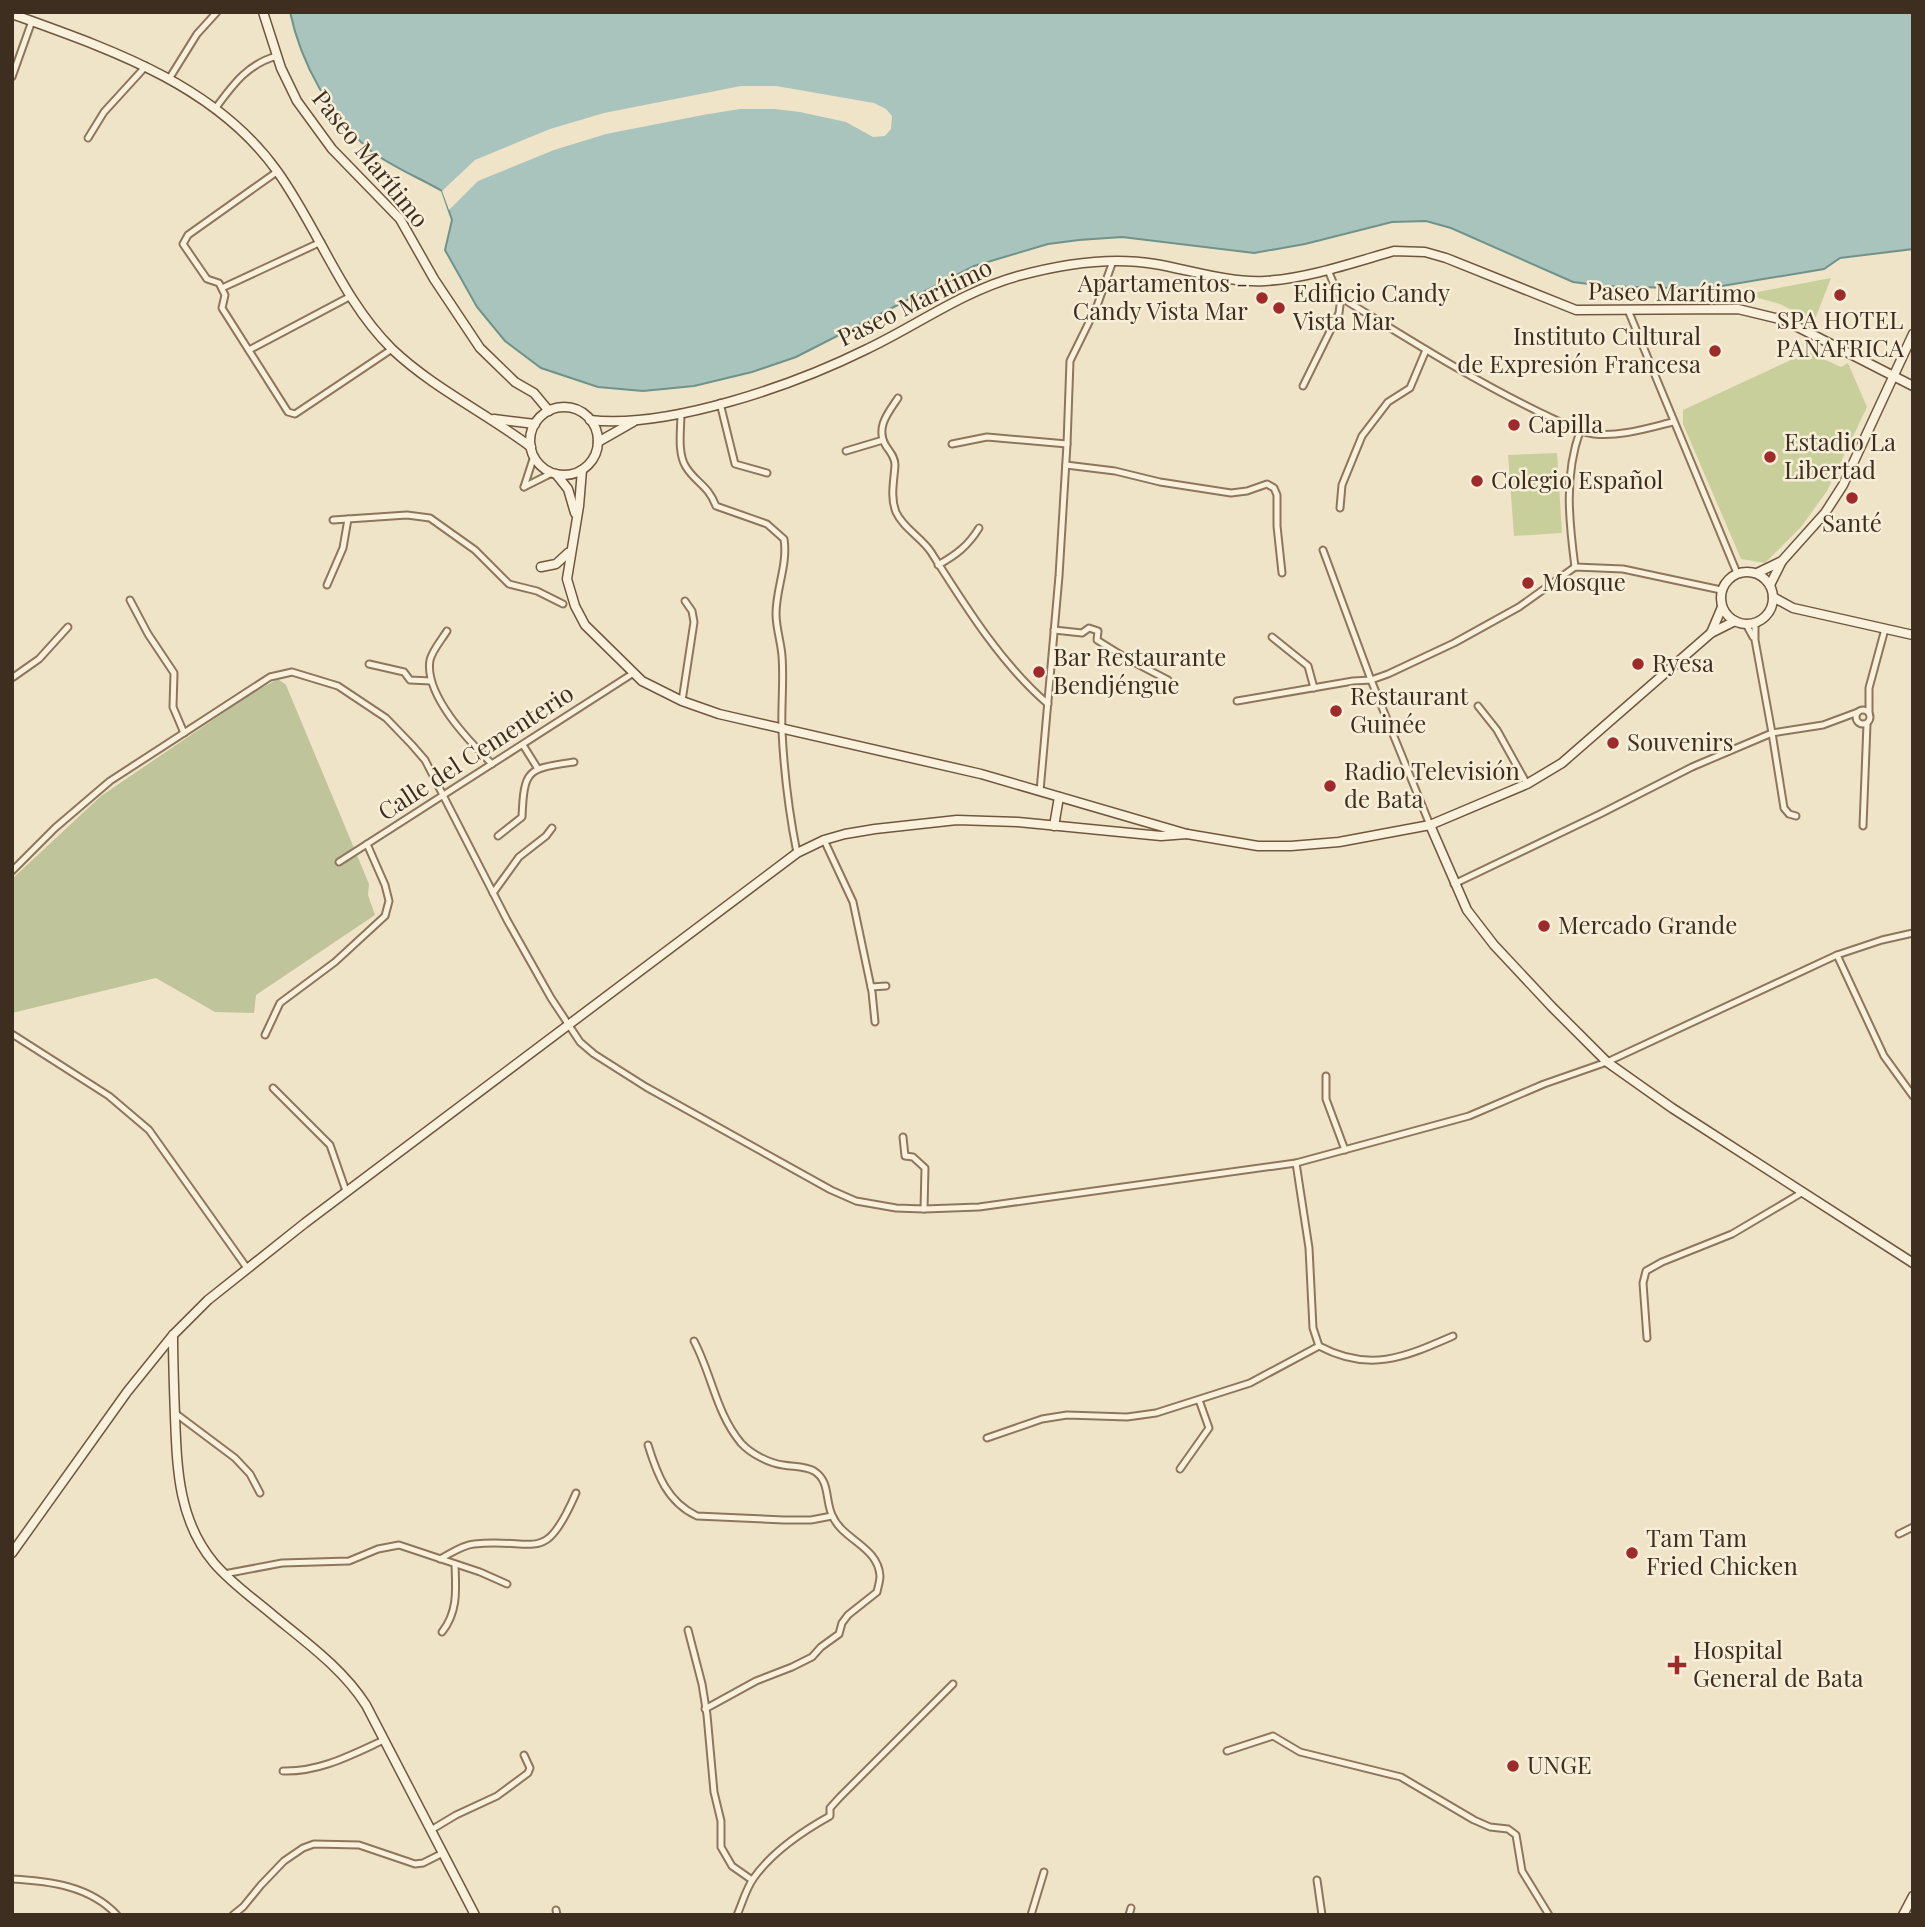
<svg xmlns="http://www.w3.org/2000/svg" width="1925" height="1927" font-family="'Playfair Display',serif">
<rect width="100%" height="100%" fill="#f0e4c8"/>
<g fill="#c9cf9b">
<path d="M 1831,278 L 1814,322 L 1780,304 L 1751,296 L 1752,293 Z"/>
<path d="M 1808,352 L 1841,367 L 1848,363 L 1867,407 L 1827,491 L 1801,527 L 1765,563 L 1741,559 L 1683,424 L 1683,410 Z"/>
<path d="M 1557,453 L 1562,533 L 1514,536 L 1508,455 Z"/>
</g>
<path fill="#bfc49a" d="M 278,679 L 286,685 L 369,884 L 368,895 L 375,915 L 256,995 L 254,1013 L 215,1012 L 156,978 L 12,1013 L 12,879 L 101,796 L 254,692 Z"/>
<path fill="#a9c4bc" stroke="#6f938a" stroke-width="2" d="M 290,12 L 1913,12 L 1913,249 L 1840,258 L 1824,269 L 1704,289 L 1604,286 L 1573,282 L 1451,228 L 1426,221 L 1392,222 L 1305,244 L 1254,253 L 1122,237 L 1079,240 L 1048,244 L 974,266 L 796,357 L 752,372 L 694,386 L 643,391 L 598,387 L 541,368 L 505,341 L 477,307 L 445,250 L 452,220 L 442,191 C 420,178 392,167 371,151 C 330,117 301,63 290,12 Z"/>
<path fill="#f0e4c8" d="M 741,86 L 776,86 L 874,103 L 886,109 L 892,116 L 891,129 L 885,136 L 873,137 L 846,122 L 800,112 L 775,109 L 740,109 L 703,115 L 606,134 L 554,150 L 478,181 L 449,210 L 442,191 L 475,160 L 550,129 L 604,113 Z"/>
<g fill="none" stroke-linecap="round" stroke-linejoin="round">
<defs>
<g id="street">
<path d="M 12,77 L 32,21"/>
<path d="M 169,79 L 197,34 L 217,12"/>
<path d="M 215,109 C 232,86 247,64 277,56"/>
<path d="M 88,138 L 104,112 L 146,66"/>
<path d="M 278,171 L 188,235 L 183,244 L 207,279 L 219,283 L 225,295 L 222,308 L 288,412 L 295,414 L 392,349"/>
<path d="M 1328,270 L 1337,292 L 1348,302 C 1410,340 1473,380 1539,412 C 1557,420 1574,431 1594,434 C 1620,437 1648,428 1673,422"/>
<path d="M 222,288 L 321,242"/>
<path d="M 1628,310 L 1737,573"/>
<path d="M 249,350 L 351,296"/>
<path d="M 1303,386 L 1339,313 L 1341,297"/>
<path d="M 898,398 C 888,413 875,428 886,446 C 890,452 895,457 895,465 C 894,481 890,497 896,512 C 903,528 922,538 931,552 C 964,604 1001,664 1048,704"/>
<path d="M 720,403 L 735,464 L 767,473"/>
<path d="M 681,413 C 681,429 677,453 686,467 C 696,483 708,485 716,506 L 767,524 L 784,539 C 788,565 776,588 776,614 C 776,628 781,642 782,656 C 784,681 781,706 782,731 C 784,772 789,813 797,853"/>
<path d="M 952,444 L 987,437 L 1067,444"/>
<path d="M 846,451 L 883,440"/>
<path d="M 1066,465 L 1115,471 L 1160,482 L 1231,493 L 1247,491 L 1267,484 L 1274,488 L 1277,495 L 1277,526 L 1282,573"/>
<path d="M 524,487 L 534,456"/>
<path d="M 524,487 L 552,473"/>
<path d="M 1340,508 L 1342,485 L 1362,436 L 1388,402 L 1410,388 L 1426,350"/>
<path d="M 333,520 L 407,515 L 430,518 L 475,550 L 509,584 L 537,591 L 563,604"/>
<path d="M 1323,550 L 1371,680 L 1430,825"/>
<path d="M 938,565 C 956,555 968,546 979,528"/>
<path d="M 1575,567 C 1569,521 1564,476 1580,431"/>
<path d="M 327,585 L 343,548 L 348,519"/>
<path d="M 130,600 L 148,634 L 174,673 L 173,707 L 184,733"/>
<path d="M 1746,624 L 1753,637"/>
<path d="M 1054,630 L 1082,633 L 1089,628 L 1098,631 L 1097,640 L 1126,658 L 1168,680"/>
<path d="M 447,631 C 442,639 432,651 430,660 C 424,695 469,741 492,764"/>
<path d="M 1272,637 L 1308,666 L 1314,688"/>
<path d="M 369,664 L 404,672 L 410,680 L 431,681"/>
<path d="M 12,678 L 39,659 L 68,627"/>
<path d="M 682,701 L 694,622 L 692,611 L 685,601"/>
<path d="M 1237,701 L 1353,681 L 1371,680 L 1388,674 L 1454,643 L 1519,607 L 1575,567 L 1623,569 L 1721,590"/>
<path d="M 1478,706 L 1497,730 L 1527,784"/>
<circle cx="1863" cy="717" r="7"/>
<path d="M 1869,713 L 1869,688 L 1885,629"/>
<path d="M 523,745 L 538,769"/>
<path d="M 1040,791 L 1059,576 L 1067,444 L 1070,361 L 1097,306 L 1113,261"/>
<path d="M 1796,816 L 1789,814 L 1784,808 L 1772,733 L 1823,725 L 1858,712"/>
<path d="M 1863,826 L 1867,724"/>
<path d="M 498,836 L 522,817 C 524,768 528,769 574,762"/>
<path d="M 824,840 L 853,902 L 872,992 L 875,1022"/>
<path d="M 339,862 L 632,674"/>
<path d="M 12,871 L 55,828 L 110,781 L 270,677 L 292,672 L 338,686 L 386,718 L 412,745 L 425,760 L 507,920 L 551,998 L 580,1042 L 594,1054 L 646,1087 L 831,1190 L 856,1201 L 896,1208 L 924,1209 L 979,1207 L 1296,1163 L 1469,1116 L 1544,1084 L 1607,1062 L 1837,955 L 1882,940 L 1913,933"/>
<path d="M 1454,884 L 1600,814 L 1692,767 L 1772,733 L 1755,640 L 1755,623"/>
<path d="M 493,893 L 519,857 L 546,836 L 552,828"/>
<path d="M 1837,955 L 1884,1056 L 1913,1096"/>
<path d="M 871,987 L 886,986"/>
<path d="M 12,1034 L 109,1096 L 149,1130 L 247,1268"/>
<path d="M 265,1035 L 280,1003 L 335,962 L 385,916 L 389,901 L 385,885 L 367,844"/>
<path d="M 1326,1076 L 1326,1099 L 1345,1150"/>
<path d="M 273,1088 L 330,1145 L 346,1191"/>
<path d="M 903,1137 L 905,1156 L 913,1157 L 925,1168 L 924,1209"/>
<path d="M 1296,1163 L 1309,1248 L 1313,1328 L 1319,1346 C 1370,1373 1405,1357 1453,1336"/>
<path d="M 1647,1338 L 1643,1283 L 1646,1271 L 1662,1262 L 1732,1234 L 1803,1192"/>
<path d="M 694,1341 C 712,1375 716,1413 741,1443 C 751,1454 769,1463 783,1465 C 794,1467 805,1466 814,1471 C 830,1481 825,1499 832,1515 C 842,1540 878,1546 880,1576 C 880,1581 878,1587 877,1592 L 848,1615 L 842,1623 L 839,1634 L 821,1647 L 812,1657 L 792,1667 L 756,1681 L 705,1709"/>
<path d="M 175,1413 L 235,1458 L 250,1474 L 260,1493"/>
<path d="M 987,1438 L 1042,1419 L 1067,1415 L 1127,1417 L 1156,1413 L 1250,1383 L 1319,1346"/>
<path d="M 648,1445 C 657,1474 667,1502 697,1516 L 784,1520 L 811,1520 L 832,1516"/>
<path d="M 1180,1469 L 1209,1428 L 1199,1400"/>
<path d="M 1899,1534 L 1913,1527"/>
<path d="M 440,1559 C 450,1554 462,1545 474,1544 C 537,1537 544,1567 576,1493"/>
<path d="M 224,1574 L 282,1563 L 349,1561 L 378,1549 L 399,1545 L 480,1572 L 507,1584"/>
<path d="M 688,1630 L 702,1684 L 707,1715 L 714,1792 L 721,1821 L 721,1847 L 732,1866 L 752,1880"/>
<path d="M 442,1632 C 458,1612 456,1590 455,1565"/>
<path d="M 1227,1751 L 1273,1736 L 1300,1752 L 1401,1777 L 1474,1820 L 1490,1827 L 1508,1829 L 1516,1835 L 1522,1871 L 1549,1915"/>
<path d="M 283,1771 C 320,1772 351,1755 384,1740"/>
<path d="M 431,1830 L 456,1815 L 497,1796 L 528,1773 L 530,1768 L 524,1755"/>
<path d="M 12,1879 C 50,1881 90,1886 117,1915"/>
<path d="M 1317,1880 L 1322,1915"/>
<path d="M 556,1910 L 557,1915"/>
<path d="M 233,1915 L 243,1907 L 261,1885 L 284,1861 L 303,1848 L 314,1844 L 359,1845 L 415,1864 L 423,1863 L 443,1853"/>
<path d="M 737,1915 C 742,1904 746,1889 753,1879 C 771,1853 803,1831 830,1816 L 830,1808 L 840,1797 L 953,1684"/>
<path d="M 1031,1915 L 1044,1872"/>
<path d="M 1129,1915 L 1131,1908"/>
</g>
<g id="secondary">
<path d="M 263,12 L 281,68 L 297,101 L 332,149 L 400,219 L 434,279 L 480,348 L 515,382 L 534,393 L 549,411"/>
<path d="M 12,14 C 109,49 215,84 277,171 C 318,228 342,300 392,349 C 433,388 486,413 531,447"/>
<circle cx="564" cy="441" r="34"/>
<path d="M 494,419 L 535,424"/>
<path d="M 590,420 C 669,429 794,385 865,350 C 916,326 963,291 1018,276 C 1062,264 1109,256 1155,264 C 1190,270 1229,283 1265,281 C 1309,278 1352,263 1394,251 L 1425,252 L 1446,258 L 1576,310 L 1738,309 L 1784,320 L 1913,386"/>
<path d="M 598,442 L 633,422"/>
<path d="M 582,470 L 579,506 L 567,579 L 575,606 L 585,625 L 642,681 L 682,701 L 719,714 L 981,774 L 1187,834 L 1258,846 L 1291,846 L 1339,842 L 1430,825 L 1527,784 L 1562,763 L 1711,633 L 1735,621"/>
<path d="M 556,474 L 568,489 L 575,513"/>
<path d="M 541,567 L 556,564 L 568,553"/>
<circle cx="1747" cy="598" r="26"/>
<path d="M 1757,573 L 1782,561 L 1825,513 L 1843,485 L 1913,334"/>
<path d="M 1770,585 L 1782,561"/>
<path d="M 1773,597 L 1793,608 L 1913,635"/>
<path d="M 1711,633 L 1722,607"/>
<path d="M 1430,825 L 1467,910 L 1494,945 L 1552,1007 L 1607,1062 L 1672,1108 L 1913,1263"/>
<path d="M 1054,826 L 1059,797"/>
<path d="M 173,1335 C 173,1362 174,1389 175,1416 C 177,1468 178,1520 214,1563 C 231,1583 254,1599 274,1616 C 307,1643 343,1669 366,1705 L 475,1915"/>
<path d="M 12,1553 L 127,1392 L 173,1335 L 208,1300 L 305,1223 L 797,853 L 824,840 L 845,834 L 875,829 L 957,820 L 1018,822 L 1161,836 L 1187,834"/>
<path d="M 1903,1915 L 1913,1896"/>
</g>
</defs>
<use href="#street" stroke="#8d765c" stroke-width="9"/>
<use href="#secondary" stroke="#6f573f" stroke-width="11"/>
<use href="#street" stroke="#faf1dc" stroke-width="5"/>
<use href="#secondary" stroke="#faf1dc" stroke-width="8"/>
</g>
<g fill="#9e2a2b" stroke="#f7eed8" stroke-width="2.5">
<circle cx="1840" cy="295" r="7"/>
<circle cx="1262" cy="298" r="7"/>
<circle cx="1279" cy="308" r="7"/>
<circle cx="1715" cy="351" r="7"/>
<circle cx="1514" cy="425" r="7"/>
<circle cx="1770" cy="457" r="7"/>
<circle cx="1477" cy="481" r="7"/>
<circle cx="1852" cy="498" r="7"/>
<circle cx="1528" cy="583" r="7"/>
<circle cx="1638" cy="664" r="7"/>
<circle cx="1039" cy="672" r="7"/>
<circle cx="1336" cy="711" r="7"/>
<circle cx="1613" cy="743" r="7"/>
<circle cx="1330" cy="786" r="7"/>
<circle cx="1544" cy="926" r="7"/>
<circle cx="1632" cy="1553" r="7"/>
<path d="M1673.5 1654.5h7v7h7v7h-7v7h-7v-7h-7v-7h7z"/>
<circle cx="1513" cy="1766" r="7"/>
</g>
<g text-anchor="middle" stroke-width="5" stroke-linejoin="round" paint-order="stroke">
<g font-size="24" fill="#3d2e20" stroke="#f7eed8">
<text transform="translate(370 159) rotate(51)" y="8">Paseo Marítimo</text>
<text transform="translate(1672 293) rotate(1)" y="8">Paseo Marítimo</text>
<text transform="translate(915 303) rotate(-26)" y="8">Paseo Marítimo</text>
<text transform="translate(476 753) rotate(-33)" y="8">Calle del Cementerio</text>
</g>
<g font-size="24" fill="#3d2e20" stroke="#f7eed8" text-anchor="start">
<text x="1248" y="292" text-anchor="end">Apartamentos -<tspan x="1248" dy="28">Candy Vista Mar</tspan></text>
<text x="1293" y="302">Edificio Candy<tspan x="1293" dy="28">Vista Mar</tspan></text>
<text x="1840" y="329" text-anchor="middle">SPA HOTEL<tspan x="1840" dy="28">PANAFRICA</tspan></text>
<text x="1701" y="345" text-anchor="end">Instituto Cultural<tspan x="1701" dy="28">de Expresión Francesa</tspan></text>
<text x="1528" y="433">Capilla</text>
<text x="1784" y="451">Estadio La<tspan x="1784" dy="28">Libertad</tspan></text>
<text x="1491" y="489">Colegio Español</text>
<text x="1852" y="532" text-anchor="middle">Santé</text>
<text x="1542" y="591">Mosque</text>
<text x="1053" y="666">Bar Restaurante<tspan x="1053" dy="28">Bendjéngue</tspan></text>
<text x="1652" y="672">Ryesa</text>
<text x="1350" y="705">Restaurant<tspan x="1350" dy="28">Guinée</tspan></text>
<text x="1627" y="751">Souvenirs</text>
<text x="1344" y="780">Radio Televisión<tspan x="1344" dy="28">de Bata</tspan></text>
<text x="1558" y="934">Mercado Grande</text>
<text x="1646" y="1547">Tam Tam<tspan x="1646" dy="28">Fried Chicken</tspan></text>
<text x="1693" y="1659">Hospital<tspan x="1693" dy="28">General de Bata</tspan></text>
<text x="1527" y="1774">UNGE</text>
</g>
</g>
<rect width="1925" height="1927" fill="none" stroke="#3d2e20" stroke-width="28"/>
</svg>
